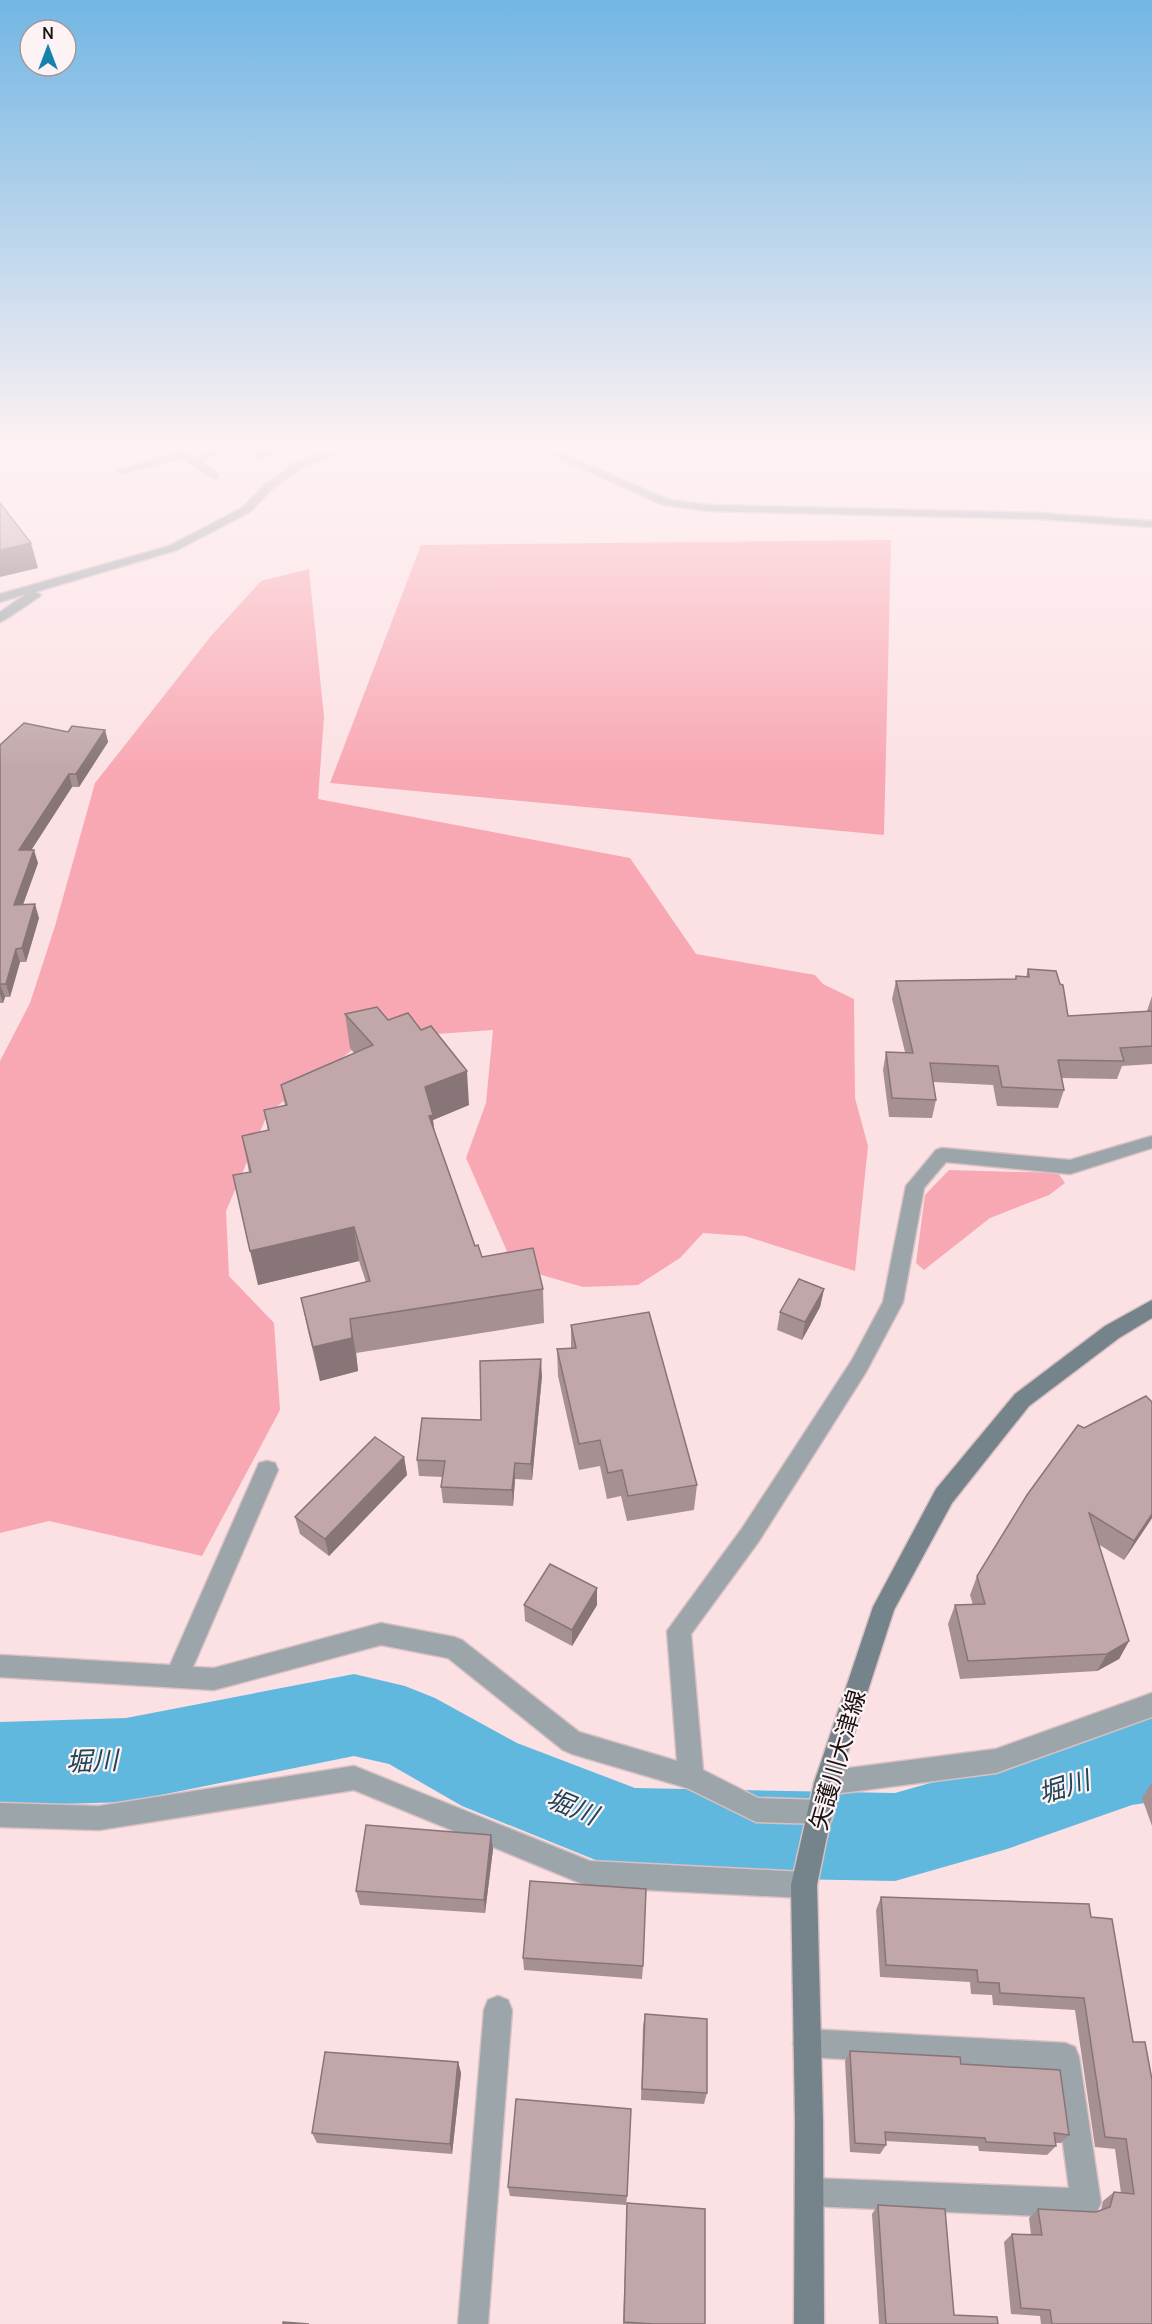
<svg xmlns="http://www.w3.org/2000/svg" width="1152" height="2324" font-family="Manrope,'Noto Sans JP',sans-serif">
<rect width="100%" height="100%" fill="#fce1e4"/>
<g fill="#f8a8b3">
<path d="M 891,540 L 884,835 L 330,783 L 421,545 Z"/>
<path d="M 309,569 L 324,717 L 318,799 L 630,858 L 696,954 L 815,975 L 823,984 L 854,999 L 855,1098 L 868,1146 L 855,1271 L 745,1236 L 703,1233 L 680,1258 L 638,1285 L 583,1287 L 514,1267 L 466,1158 L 486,1103 L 493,1030 L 367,1039 L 268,1113 L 226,1211 L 229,1276 L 274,1323 L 280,1410 L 202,1556 L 49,1521 L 0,1533 L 0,1061 L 30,1003 L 55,926 L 95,783 L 211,636 L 261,581 Z"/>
<path d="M 949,1170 L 1058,1173 L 1065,1183 L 1049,1195 L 990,1218 L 924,1270 L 916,1263 L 925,1195 Z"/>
</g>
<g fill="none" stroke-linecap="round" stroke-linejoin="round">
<path fill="#61b8df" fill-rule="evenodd" d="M 354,1674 L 405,1686 L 435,1698 L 517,1743 L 635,1788 L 895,1793 L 1007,1761 L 1132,1721 L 1152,1718 L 1152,1802 L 1132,1805 L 1007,1849 L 895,1881 L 635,1876 L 462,1806 L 389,1764 L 354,1756 L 126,1802 L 0,1806 L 0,1722 L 126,1718 Z"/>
<defs>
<g id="street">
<path d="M 165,446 L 178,446 L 194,456 L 223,446 L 239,446 L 201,461 L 218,474 L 218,478 L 214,479 L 182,458 L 122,474 L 117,471 L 174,453 Z"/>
<path d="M 341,446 L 357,446 L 304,466 L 271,490 L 250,512 L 177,550 L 35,592 L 41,595 C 38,598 4,621 0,622 L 0,612 L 26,594 L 0,602 L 0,594 L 169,546 L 242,508 L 263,486 L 296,462 Z"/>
<path d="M 531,446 L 545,446 L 669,500 L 709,505 L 1039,513 L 1152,521 L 1152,527 L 1039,519 L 709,511 L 663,505 Z"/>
<path d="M 1152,1136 L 1152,1148 L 1070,1174 L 946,1162 L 924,1188 L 903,1302 L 866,1372 L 759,1541 L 691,1634 L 703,1770 L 758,1798 L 822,1800 L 831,1803 L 834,1812 L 831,1821 L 822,1824 L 756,1822 L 687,1788 L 572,1754 L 563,1750 L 448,1658 L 381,1645 L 214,1690 L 0,1677 L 0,1655 L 170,1665 L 256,1470 L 259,1463 L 267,1461 L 275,1463 L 278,1470 L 193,1667 L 214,1668 L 381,1623 L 454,1637 L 462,1640 L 579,1732 L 677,1761 L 667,1631 L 743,1527 L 852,1360 L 883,1302 L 906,1186 L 936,1150 L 942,1148 L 1070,1160 Z"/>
<path d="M 1152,1693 L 1152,1717 L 996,1773 L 826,1795 L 817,1792 L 814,1783 L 817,1774 L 826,1771 L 996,1749 Z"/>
<path d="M 354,1766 L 590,1861 L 804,1872 L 813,1876 L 817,1885 L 813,1894 L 804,1898 L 590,1887 L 354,1790 L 99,1830 L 0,1827 L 0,1803 L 99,1806 Z"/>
<path d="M 498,1996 L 508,2000 L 512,2010 L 488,2324 L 458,2324 L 484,2010 L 488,2000 Z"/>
<path d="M 807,2029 L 1065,2043 L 1075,2047 L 1079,2057 L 1101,2203 L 1096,2213 L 1086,2218 L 809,2206 L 799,2202 L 795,2192 L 799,2182 L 809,2178 L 1069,2188 L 1053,2070 L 807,2057 L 797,2053 L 793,2043 L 797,2033 Z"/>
</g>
<path id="secondary" d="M 1152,1300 L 1152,1318 L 1119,1338 L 1029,1406 L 952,1503 L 894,1610 L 838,1783 L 817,1885 L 823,2121 L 824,2324 L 794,2324 L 795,2121 L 791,1885 L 814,1783 L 873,1607 L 936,1489 L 1015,1394 L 1105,1326 Z"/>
</defs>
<use href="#street" stroke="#d8c0c3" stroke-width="3"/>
<use href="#secondary" stroke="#d8c0c3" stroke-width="3"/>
<use href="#street" fill="#9ba5aa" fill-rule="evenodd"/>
<use href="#secondary" fill="#75848b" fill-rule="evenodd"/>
</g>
<g fill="#a69092">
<path d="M 181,446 L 216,446 L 194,454 Z"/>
<path d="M 241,446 L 304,446 L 260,459 Z"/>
<path d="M 105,730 L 108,742 L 79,787 L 72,787 L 31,850 L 38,863 L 23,905 L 39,918 L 26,962 L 20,962 L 10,997 L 5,997 L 3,1003 L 0,1003 L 0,745 Z"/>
<path d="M 1028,969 L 1068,1016 L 1147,1011 L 1152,996 L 1152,1064 L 1122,1066 L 1117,1079 L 1062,1078 L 1064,1090 L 1058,1108 L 997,1106 L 993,1085 L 933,1082 L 936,1100 L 932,1118 L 889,1117 L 883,1070 L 886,1052 L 905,1052 L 892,999 L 896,981 L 1015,979 L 1016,976 L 1026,977 Z"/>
<path d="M 345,1014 L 388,1020 L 469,1105 L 433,1120 L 435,1133 L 475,1246 L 482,1257 L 543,1289 L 544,1323 L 356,1353 L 358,1371 L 320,1381 L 308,1331 L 301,1298 L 366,1282 L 359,1261 L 258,1285 L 249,1172 L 242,1136 L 268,1131 L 264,1110 L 285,1106 L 281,1085 L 354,1053 L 350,1048 Z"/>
<path d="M 824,1289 L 820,1307 L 802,1340 L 777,1330 L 780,1312 Z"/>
<path d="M 571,1325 L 697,1485 L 694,1510 L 627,1521 L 621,1496 L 607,1499 L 600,1466 L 579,1470 L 558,1376 L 557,1349 L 571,1348 Z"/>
<path d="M 542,1376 L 532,1480 L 515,1479 L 513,1506 L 443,1503 L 441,1487 L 443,1477 L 419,1476 L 417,1460 L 481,1420 Z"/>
<path d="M 1152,1402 L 1152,1518 L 1124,1560 L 1098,1544 L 1129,1641 L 1119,1659 L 1097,1671 L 960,1679 L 948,1624 L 955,1605 L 973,1605 L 970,1595 L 977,1576 L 1084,1428 Z"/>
<path d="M 404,1457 L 407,1475 L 329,1556 L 300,1534 L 295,1517 Z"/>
<path d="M 524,1605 L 597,1605 L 572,1646 L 525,1621 Z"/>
<path d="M 1151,1784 L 1152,1784 L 1152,1826 L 1142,1798 Z"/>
<path d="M 493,1849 L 485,1913 L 360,1905 L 356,1891 Z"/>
<path d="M 881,1897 L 1112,1919 L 1152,2324 L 1041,2324 L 1040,2316 L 1011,2314 L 1004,2242 L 1012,2234 L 1031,2235 L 1029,2218 L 1038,2209 L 1096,2212 L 1101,2210 L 1103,2201 L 1114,2192 L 1121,2193 L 1115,2149 L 1095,2147 L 1075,2010 L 993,2005 L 992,1995 L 971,1994 L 970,1982 L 880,1977 L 876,1910 Z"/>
<path d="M 523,1958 L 643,1966 L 642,1979 L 524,1970 Z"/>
<path d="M 645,2014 L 707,2093 L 704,2104 L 641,2100 L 643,2026 Z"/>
<path d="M 850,2051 L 961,2064 L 1069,2135 L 1061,2143 L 1056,2143 L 1056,2146 L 1047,2155 L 979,2151 L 978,2146 L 885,2141 L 886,2145 L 880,2154 L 850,2152 L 845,2061 Z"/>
<path d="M 458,2062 L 461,2073 L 452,2154 L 317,2143 L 312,2133 Z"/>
<path d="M 508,2187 L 627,2196 L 626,2205 L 510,2196 Z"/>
<path d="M 627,2203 L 705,2324 L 623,2324 Z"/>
<path d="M 878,2205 L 954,2315 L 998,2324 L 879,2324 L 872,2214 Z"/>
</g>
<g fill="#877577">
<path d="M 193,446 L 216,446 L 194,454 Z"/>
<path d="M 262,446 L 304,446 L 260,459 L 259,447 Z"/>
<path d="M 31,543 L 38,568 L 0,577 L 0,550 Z"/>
<path d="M 105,730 L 108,742 L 79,787 L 76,774 Z"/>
<path d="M 69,774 L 72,787 L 23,863 L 19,850 Z"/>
<path d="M 34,850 L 38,863 L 18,918 L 14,905 Z"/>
<path d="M 35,904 L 39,918 L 26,962 L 22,948 Z"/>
<path d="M 16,949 L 20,962 L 10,997 L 6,984 Z"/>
<path d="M 0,984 L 5,997 L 3,1003 L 0,994 Z"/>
<path d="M 467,1071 L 469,1105 L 433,1120 L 436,1150 L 432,1151 L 425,1087 Z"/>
<path d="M 354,1227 L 359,1261 L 258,1285 L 250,1251 Z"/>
<path d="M 824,1289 L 820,1307 L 802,1340 L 805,1322 Z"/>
<path d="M 350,1319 L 356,1353 L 358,1371 L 320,1381 L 313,1347 Z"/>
<path d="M 541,1359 L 542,1376 L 532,1480 L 531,1464 Z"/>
<path d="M 404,1457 L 407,1475 L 329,1556 L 325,1539 Z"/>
<path d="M 515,1463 L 515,1479 L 513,1506 L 512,1490 Z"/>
<path d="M 1152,1514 L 1152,1518 L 1124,1560 L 1134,1541 Z"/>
<path d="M 597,1588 L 597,1605 L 572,1646 L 572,1630 Z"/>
<path d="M 1129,1641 L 1119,1659 L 1097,1671 L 1107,1654 Z"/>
<path d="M 491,1835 L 493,1849 L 485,1913 L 484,1900 Z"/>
<path d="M 458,2062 L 461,2073 L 452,2154 L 450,2144 Z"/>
</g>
<g fill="#c1a7aa" stroke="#877577" stroke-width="1.5">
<path d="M 0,503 L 31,543 L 0,550 Z"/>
<path d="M 24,723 L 68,732 L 72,726 L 105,730 L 76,774 L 69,774 L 19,850 L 34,850 L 14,905 L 35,904 L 22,948 L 16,949 L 6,984 L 0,984 L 0,985 L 0,745 Z"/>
<path d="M 1028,969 L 1056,971 L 1060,984 L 1063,985 L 1068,1016 L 1152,1011 L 1152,1046 L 1120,1048 L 1124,1061 L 1058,1060 L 1064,1090 L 1002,1087 L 998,1066 L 930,1063 L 936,1100 L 892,1098 L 886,1052 L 913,1053 L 896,981 L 1016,979 L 1016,976 L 1029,977 Z"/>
<path d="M 377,1007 L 388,1020 L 408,1013 L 421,1030 L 431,1026 L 467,1071 L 425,1087 L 433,1115 L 429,1116 L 475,1246 L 478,1245 L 482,1257 L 533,1248 L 543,1289 L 350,1319 L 352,1338 L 313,1347 L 301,1298 L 370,1281 L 354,1227 L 250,1251 L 233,1175 L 251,1172 L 242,1136 L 269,1130 L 264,1110 L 287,1105 L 281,1085 L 373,1045 L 345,1014 Z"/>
<path d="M 799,1279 L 824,1289 L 805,1322 L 780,1312 Z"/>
<path d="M 649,1312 L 697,1485 L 628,1496 L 622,1470 L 608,1473 L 600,1440 L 579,1444 L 557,1349 L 576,1348 L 571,1325 Z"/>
<path d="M 541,1359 L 531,1464 L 515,1463 L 512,1490 L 441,1487 L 445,1461 L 417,1460 L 422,1418 L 481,1420 L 480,1361 Z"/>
<path d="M 1146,1396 L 1152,1402 L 1152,1514 L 1134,1541 L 1089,1513 L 1129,1641 L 1107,1654 L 968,1661 L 955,1605 L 985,1604 L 977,1576 L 1027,1495 L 1078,1425 L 1084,1428 Z"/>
<path d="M 375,1437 L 404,1457 L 325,1539 L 295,1517 Z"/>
<path d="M 550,1564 L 597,1588 L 572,1630 L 524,1605 Z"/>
<path d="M 366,1825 L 491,1835 L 484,1900 L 356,1891 Z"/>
<path d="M 530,1881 L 646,1889 L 643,1966 L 523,1958 Z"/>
<path d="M 881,1897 L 1089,1904 L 1091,1917 L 1112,1919 L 1133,2042 L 1145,2042 L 1152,2080 L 1152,2324 L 1052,2324 L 1050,2310 L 1021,2308 L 1012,2234 L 1042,2235 L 1038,2209 L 1096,2212 L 1110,2207 L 1114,2192 L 1134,2194 L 1126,2139 L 1105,2137 L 1084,1998 L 1000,1993 L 999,1983 L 978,1982 L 977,1970 L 886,1965 Z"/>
<path d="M 645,2014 L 707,2019 L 707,2093 L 642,2089 Z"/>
<path d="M 850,2051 L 960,2057 L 961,2064 L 1060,2070 L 1069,2135 L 1054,2133 L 1056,2146 L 986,2142 L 985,2138 L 885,2132 L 886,2145 L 855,2143 Z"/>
<path d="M 325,2052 L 458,2062 L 450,2144 L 312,2133 Z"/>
<path d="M 516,2099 L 631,2109 L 627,2196 L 508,2187 Z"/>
<path d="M 627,2203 L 705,2209 L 705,2324 L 653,2324 L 624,2322 Z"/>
<path d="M 878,2205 L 945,2209 L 954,2315 L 997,2317 L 998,2324 L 886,2324 Z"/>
<path d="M 283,2322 L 309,2324 L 283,2324 Z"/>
</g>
<linearGradient id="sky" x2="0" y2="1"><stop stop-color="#72b6e4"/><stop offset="0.58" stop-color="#fef2f3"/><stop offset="1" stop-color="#fef2f3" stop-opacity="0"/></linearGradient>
<rect width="1152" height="772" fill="url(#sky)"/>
<g text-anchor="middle" stroke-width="4.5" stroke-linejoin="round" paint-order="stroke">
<g font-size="24" fill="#1b1213" stroke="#fef3f4">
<text transform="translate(838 1760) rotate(-74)" y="8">矢護川大津線</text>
</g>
<g font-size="26" font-style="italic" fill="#1f4556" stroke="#fef3f4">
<text transform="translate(92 1761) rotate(-2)" y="9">堀川</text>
<text transform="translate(1064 1787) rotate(-17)" y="9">堀川</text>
<text transform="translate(572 1807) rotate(22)" y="9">堀川</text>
</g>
</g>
<g transform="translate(48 48)"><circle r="28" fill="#fef3f4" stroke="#a3999a" stroke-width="1.5"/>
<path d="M0-4.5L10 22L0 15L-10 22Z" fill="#1682aa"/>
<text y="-9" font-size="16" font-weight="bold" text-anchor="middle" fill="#1b1213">N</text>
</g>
</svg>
